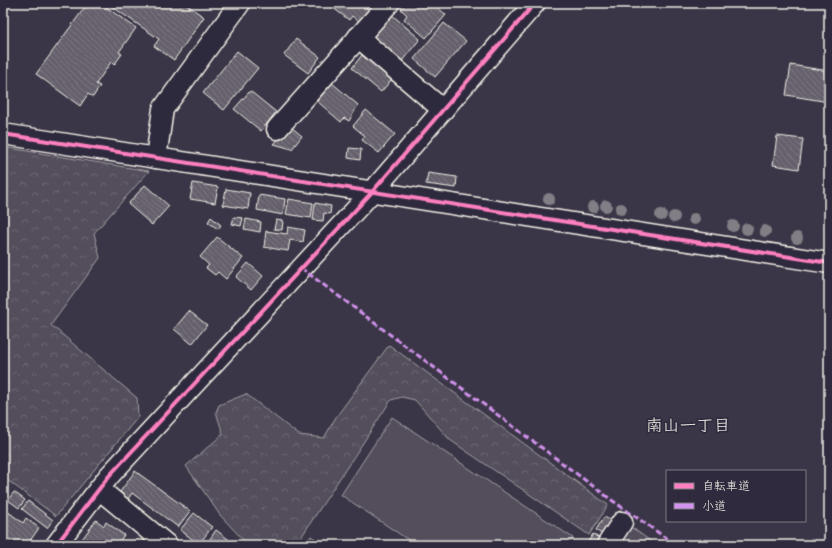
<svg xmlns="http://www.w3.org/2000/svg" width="832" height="548" font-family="Dekko,'Klee One',sans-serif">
<defs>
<pattern id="forest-crowns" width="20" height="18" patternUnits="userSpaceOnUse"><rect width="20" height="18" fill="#534e5c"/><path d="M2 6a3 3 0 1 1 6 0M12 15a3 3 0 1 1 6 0" fill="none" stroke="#6c6873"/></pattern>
<pattern id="building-back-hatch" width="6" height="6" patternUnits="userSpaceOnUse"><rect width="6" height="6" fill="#65616c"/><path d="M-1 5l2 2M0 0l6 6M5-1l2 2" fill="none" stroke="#7c7881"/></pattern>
</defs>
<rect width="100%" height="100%" fill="#3b3647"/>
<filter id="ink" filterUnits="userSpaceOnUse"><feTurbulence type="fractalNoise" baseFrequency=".025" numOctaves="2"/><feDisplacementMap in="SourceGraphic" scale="8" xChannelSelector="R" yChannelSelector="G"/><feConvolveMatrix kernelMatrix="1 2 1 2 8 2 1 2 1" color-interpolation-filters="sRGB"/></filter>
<g filter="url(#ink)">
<g fill="url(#forest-crowns)" stroke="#a4a0a2">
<path d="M 3,147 L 149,171 L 94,233 L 100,258 L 51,325 L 137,398 L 138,417 L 56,516 L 3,477 Z"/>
<path d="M 389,345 L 608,505 L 589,535 L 450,440 L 415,400 L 402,397 L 391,400 L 296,545 L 248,545 L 220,515 L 186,466 L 223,434 L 216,412 L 219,405 L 246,394 L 299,435 L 324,438 L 336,417 Z"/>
</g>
<g fill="#534e5c" stroke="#a4a0a2">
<path d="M 392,417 L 573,538 L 568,545 L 416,545 L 341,495 Z"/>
<path d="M 627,526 L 631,527 L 656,545 L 614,545 Z"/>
<path d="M 311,536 L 324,545 L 305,545 Z"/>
</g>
<g fill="url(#building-back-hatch)" stroke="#f4f1e8">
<path d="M 88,3 L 100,3 L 136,28 L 119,52 L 122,54 L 114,65 L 111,62 L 96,84 L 100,86 L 93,97 L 88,94 L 80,106 L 36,74 Z"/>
<path d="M 107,3 L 184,3 L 204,17 L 174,60 L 154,46 L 159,39 Z"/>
<path d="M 360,3 L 371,11 L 361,23 L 352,16 L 349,20 L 328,4 Z"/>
<path d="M 406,3 L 433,3 L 446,15 L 426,38 L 404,19 L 407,15 L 401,9 Z"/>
<path d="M 392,15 L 420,39 L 402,61 L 373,37 Z"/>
<path d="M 444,23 L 466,41 L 435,77 L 414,59 Z"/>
<path d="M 296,39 L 320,57 L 308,73 L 284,55 Z"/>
<path d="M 237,51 L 258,68 L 224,110 L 203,93 Z"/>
<path d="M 362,55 L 392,79 L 381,92 L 352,68 Z"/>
<path d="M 791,65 L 829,71 L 829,102 L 786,95 Z"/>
<path d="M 332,83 L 358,105 L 349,121 L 344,118 L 341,122 L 317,101 Z"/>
<path d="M 250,91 L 276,112 L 261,131 L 234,109 Z"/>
<path d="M 366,110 L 395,134 L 379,153 L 362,140 L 365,136 L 353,126 Z"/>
<path d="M 290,126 L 302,136 L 292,149 L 274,144 Z"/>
<path d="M 777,136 L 803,139 L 799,169 L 773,165 Z"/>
<path d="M 349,148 L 361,149 L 360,160 L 348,158 Z"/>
<path d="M 428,173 L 457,177 L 456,188 L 426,184 Z"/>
<path d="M 193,183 L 218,187 L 215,203 L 190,199 Z"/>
<path d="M 145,185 L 169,206 L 152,225 L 128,204 Z"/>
<path d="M 226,189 L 250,193 L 248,209 L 223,205 Z"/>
<path d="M 259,195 L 285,199 L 283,215 L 257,210 Z"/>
<path d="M 289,199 L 313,203 L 311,218 L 286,214 Z"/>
<path d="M 315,203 L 331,206 L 330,214 L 324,213 L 323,221 L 313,220 Z"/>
<path d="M 211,217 L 221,225 L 218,229 L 208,222 Z"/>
<path d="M 234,217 L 243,218 L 241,226 L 232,224 Z"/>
<path d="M 246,219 L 261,222 L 260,232 L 244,229 Z"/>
<path d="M 276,220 L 283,221 L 282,230 L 274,229 Z"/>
<path d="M 288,227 L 305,230 L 303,242 L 290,240 L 288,251 L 264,247 L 266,231 L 287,234 Z"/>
<path d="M 217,237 L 243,258 L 226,279 L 218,272 L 215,275 L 206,268 L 209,265 L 200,257 Z"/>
<path d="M 248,263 L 263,276 L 251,290 L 236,277 Z"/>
<path d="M 189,311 L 207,325 L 192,344 L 174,329 Z"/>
<path d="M 135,471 L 190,511 L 178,527 L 132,493 L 128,499 L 120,492 Z"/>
<path d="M 14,492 L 25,500 L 19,508 L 8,500 Z"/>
<path d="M 28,501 L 53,520 L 47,528 L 22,509 Z"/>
<path d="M 3,508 L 23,523 L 26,518 L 39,528 L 27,545 L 11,545 L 3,539 Z"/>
<path d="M 194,513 L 212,527 L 199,544 L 180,530 Z"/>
<path d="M 604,517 L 612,521 L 603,535 L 596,530 Z"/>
<path d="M 96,520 L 104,526 L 106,522 L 124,535 L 117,545 L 84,545 L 80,542 Z"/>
<path d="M 216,530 L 236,545 L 206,545 Z"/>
<path d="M 593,534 L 600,539 L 596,545 L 586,545 Z"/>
<path d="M 398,541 L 404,545 L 395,545 Z"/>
</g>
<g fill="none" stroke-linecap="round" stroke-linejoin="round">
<defs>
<g id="minor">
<path d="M 358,37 L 443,110"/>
<path d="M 277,129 L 389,3"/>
<path d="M 3,134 L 829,263"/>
<path d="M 156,158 L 163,109 L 240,3"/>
<path d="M 99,489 L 167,545"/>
<path d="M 56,545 L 109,476 L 372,192 L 535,3"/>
<path d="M 607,545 L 622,522"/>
</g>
</defs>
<use href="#minor" stroke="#f4f1e8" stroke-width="23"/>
<use href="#minor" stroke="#2f2a3d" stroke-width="20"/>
<path stroke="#d193ec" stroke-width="3" stroke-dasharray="6 3" stroke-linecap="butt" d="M 301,268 L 613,501 L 676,545"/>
<defs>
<g id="cycleway">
<path d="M 3,134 L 829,263"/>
<path d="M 56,545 L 109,476 L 372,192 L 535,3"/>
</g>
</defs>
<use href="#cycleway" stroke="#2f2a3d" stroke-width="6"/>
<use href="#cycleway" stroke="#ff80c0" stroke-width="4"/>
</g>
<g fill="#827e85">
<circle cx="549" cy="199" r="6"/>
<circle cx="606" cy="206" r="6"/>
<circle cx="593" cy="207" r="6"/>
<circle cx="621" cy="209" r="6"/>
<circle cx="661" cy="215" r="6"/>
<circle cx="674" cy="217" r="6"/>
<circle cx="694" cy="219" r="6"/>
<circle cx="733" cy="226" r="6"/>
<circle cx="747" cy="229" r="6"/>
<circle cx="765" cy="231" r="6"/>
<circle cx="797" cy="238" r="6"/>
</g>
</g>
<g text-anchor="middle" stroke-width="3.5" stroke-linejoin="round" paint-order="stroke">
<g font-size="17" fill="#f4f1e8" stroke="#2f2a3d">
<text x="688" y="431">南山一丁目</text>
</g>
</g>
<rect width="832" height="548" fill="none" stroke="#2f2a3d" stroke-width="16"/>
<rect x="8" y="8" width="816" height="532" fill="none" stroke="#f4f1e8" stroke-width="1.5" filter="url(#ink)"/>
<rect x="666" y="470" width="140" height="52" fill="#2f2a3d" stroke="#7e7a81"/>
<rect x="674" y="483" width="20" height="6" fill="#ff80c0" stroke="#7e7a81"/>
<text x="702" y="490" font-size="12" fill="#f4f1e8">自転車道</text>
<rect x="674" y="503" width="20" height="6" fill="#d193ec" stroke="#7e7a81"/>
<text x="702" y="510" font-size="12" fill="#f4f1e8">小道</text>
</svg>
